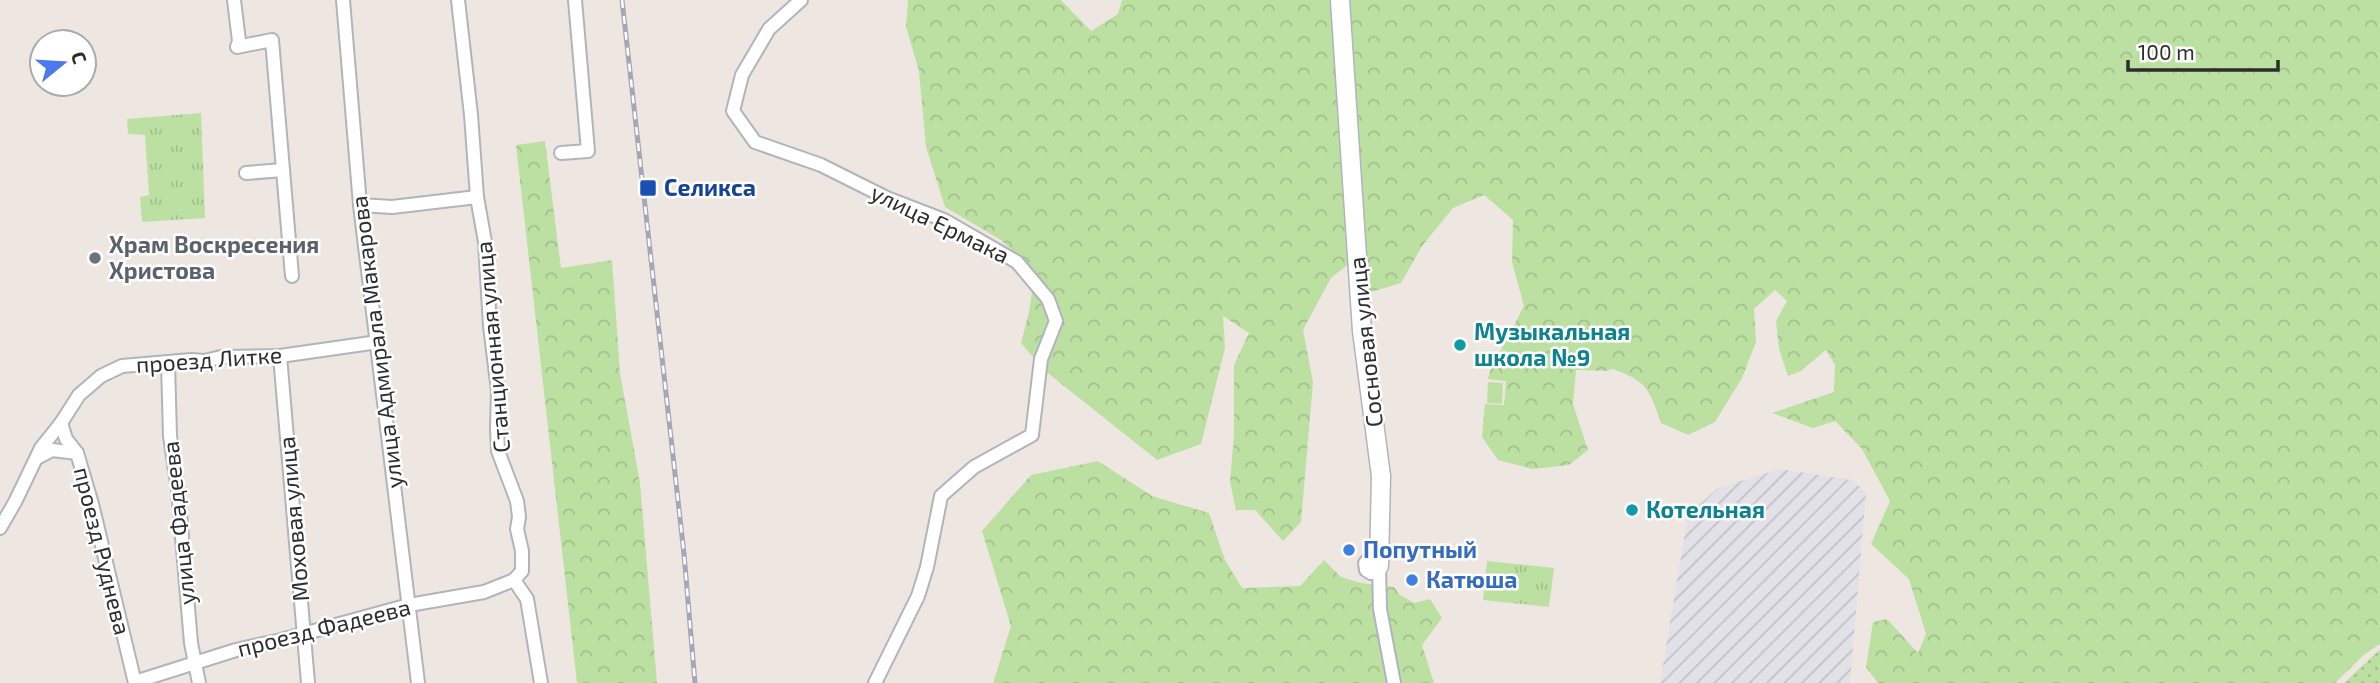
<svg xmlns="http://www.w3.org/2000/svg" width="2380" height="683" font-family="'Exo 2',sans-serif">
<defs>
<pattern id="industrial-furrows" width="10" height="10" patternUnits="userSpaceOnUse" patternTransform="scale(1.75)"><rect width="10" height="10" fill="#e2e1e7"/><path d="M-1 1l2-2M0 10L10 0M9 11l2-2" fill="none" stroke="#c2c1c6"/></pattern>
<pattern id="forest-crowns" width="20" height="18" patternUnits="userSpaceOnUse" patternTransform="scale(1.75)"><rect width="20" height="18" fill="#bce0a2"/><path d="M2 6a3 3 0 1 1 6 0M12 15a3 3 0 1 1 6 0" fill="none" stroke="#a2c08c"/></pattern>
<pattern id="park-tufts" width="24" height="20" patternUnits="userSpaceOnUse" patternTransform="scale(1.75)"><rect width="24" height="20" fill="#bce0a2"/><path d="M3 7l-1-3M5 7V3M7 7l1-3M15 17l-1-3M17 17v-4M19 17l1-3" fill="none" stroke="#a2c08c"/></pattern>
<pattern id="garden-dots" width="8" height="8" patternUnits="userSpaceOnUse" patternTransform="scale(1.75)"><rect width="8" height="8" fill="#bce0a2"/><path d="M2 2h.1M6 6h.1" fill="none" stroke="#a2c08c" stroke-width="1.8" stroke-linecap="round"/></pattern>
</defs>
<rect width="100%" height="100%" fill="#eee7e1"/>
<path fill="url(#industrial-furrows)" d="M 1780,469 L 1852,480 L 1866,493 L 1850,683 L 1660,683 L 1688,515 L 1718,488 Z"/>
<g fill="url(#forest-crowns)">
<path d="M 908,0 L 1061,0 L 1091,31 L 1118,14 L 1122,0 L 2380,0 L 2380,644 L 2366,653 L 2335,683 L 1878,683 L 1866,667 L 1873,622 L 1887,619 L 1918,653 L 1926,634 L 1909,579 L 1871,544 L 1890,501 L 1862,449 L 1835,421 L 1813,428 L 1772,413 L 1834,392 L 1835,365 L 1826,350 L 1801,371 L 1788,376 L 1779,349 L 1776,321 L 1787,301 L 1775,290 L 1754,309 L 1756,342 L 1742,378 L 1715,422 L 1688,435 L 1661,423 C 1649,388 1647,382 1613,369 L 1606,371 L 1576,370 L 1573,404 L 1588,450 L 1569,465 L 1533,469 L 1498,460 L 1482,437 L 1485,404 L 1504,405 L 1506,381 L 1488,379 L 1490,371 L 1524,306 L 1512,262 L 1513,220 L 1484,195 L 1453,208 L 1422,246 L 1401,283 L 1368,293 L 1350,263 L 1331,278 L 1303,330 L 1313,382 L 1301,522 L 1283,541 L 1255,510 L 1236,510 L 1230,482 L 1234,434 L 1234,365 L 1249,333 L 1223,316 L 1225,348 L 1201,444 L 1157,460 L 1044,370 L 1021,343 L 1029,312 L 1035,272 L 1001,240 L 945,207 L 926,147 L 919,71 L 906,27 Z"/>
<path d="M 545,141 L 561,268 L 612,260 L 620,373 L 640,483 L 657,683 L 577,683 L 516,145 Z"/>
<path d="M 1098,461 L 1152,496 L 1209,513 L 1225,560 L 1242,588 L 1300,586 L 1324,560 L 1341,577 L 1361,583 L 1394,587 L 1400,595 L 1414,603 L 1430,599 L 1442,618 L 1422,645 L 1434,683 L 993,683 L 1011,626 L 982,531 L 1031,475 Z"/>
</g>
<g fill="url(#park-tufts)">
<path d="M 201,113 L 205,218 L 142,222 L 140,197 L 149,195 L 145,135 L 128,134 L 127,119 Z"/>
<path d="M 1488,382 L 1503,383 L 1502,404 L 1487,403 Z"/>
<path d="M 1487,561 L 1554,568 L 1549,607 L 1483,600 Z"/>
</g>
<path fill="url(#garden-dots)" d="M 2380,650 L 2380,683 L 2344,683 L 2377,652 Z"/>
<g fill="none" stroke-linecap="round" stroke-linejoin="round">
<defs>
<g id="street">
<path d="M 234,0 L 239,41 L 237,47 L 272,40 L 292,276"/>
<path d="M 343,0 L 360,205 L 418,683"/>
<path d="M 458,0 L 471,115 L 477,197 L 485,242 L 490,326 L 498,391 L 497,429 L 498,451 L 517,501 L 519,517 L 517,529 L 522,551 L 522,571 L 514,580 L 527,599 L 541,683"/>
<path d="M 801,0 L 769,29 L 742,75 L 733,111 L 755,142 L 821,165 L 887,198 L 944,220 L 1017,262 L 1048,299 L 1056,321 L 1041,359 L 1032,435 L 974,467 L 941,496 L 927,567 L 918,596 L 875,683"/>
<path d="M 561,153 L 588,151 L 575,0"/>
<path d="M 246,173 L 283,170"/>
<path d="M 360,205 L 392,207 L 477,197"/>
<path d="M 280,356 L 308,683"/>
<path d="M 168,363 L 170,436 L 178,490 L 191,643 L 199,683"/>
<path d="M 61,423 L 66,439 L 77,453 L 92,504 L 135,683"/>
<path d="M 37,458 L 52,450 L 77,453"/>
<path d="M 0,528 L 15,502 L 41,448 L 61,423 L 79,395 L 101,376 L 122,366 L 191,360 L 205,361 L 221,357 L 280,356 L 378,342"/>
<path d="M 1378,549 L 1365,563 L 1366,570 L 1371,573 L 1377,571 L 1379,566"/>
<path d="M 1379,566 L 1380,609 L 1394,683"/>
<path d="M 135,682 L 236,650 L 281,640 L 409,605 L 484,592 L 514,580"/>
</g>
<path id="secondary" d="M 1340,0 L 1362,331 L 1381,476 L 1379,566"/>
</defs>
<use href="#street" stroke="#b1b4bc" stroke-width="16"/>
<use href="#secondary" stroke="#b1b4bc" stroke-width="21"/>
<use href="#street" stroke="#fff" stroke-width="12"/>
<use href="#secondary" stroke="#fff" stroke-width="18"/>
<defs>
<path id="rail" d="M 622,0 L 684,554 L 695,683"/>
</defs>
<use href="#rail" stroke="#a4a8b6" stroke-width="5"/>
<use href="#rail" stroke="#fff" stroke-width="2.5" stroke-dasharray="8" stroke-linecap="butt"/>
</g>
<rect fill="#1a4fb4" stroke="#fff" stroke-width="2.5" x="639" y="179" width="18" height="18" rx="3.5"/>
<circle fill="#6b7280" stroke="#fff" stroke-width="2.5" cx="95" cy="258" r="7"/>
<g fill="#0f9aa8" stroke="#fff" stroke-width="2.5">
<circle cx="1460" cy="345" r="7"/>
<circle cx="1632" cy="510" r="7"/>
</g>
<g fill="#3f7fe0" stroke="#fff" stroke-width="2.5">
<circle cx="1349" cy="550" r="7"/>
<circle cx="1412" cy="580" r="7"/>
</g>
<g text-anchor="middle" stroke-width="5" stroke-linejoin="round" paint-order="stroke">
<g font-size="23" font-weight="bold" fill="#164399" stroke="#fff" text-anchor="start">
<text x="664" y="196">Селикса</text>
</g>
<g font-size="23" fill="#2d2d2d" stroke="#fff">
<text transform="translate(940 224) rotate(26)" y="8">улица Ермака</text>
<text transform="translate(377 342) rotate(-97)" y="8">улица Адмирала Макарова</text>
<text transform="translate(1366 342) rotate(-96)" y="8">Сосновая улица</text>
<text transform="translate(493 347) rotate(-95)" y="8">Станционная улица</text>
<text transform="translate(209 360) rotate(-4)" y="8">проезд Литке</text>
<text transform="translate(294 519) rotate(-95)" y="8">Моховая улица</text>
<text transform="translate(179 523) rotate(-96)" y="8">улица Фадеева</text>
<text transform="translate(102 551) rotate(76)" y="8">проезд Руднева</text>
<text transform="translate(324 628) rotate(-14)" y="8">проезд Фадеева</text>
</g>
<g font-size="23" font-weight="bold" fill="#5b616d" stroke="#fff" text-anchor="start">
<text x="109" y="253">Храм Воскресения<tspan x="109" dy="26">Христова</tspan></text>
</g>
<g font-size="23" font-weight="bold" fill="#0d838f" stroke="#fff" text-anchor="start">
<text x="1474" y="340">Музыкальная<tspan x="1474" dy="26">школа №9</tspan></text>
<text x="1646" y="518">Котельная</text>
</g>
<g font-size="23" font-weight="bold" fill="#366cbe" stroke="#fff" text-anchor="start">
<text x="1363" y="558">Попутный</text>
<text x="1426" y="588">Катюша</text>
</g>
</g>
<g transform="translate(63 63) rotate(72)"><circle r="33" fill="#ffffff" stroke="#ababab" stroke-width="2"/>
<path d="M0-5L12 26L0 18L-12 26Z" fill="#4d78ee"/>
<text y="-10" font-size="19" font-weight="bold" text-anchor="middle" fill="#2d2d2d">С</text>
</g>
<path d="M2128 60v10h150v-10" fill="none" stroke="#2d2d2d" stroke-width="3.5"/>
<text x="2138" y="60" font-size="21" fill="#2d2d2d" stroke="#ffffff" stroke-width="5" paint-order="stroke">100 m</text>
</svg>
